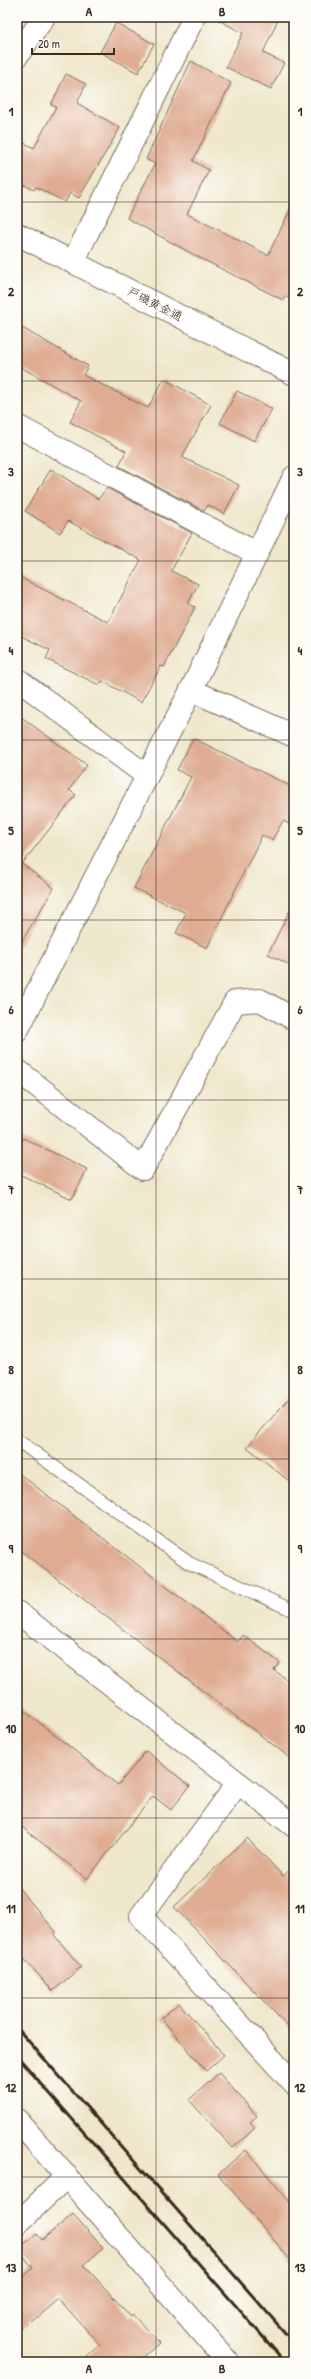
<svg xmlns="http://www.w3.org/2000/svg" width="311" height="2379" font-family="'Patrick Hand','Klee One',sans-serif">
<rect width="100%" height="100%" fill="#fdfcf7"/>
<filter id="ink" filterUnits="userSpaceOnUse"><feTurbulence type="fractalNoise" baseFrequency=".025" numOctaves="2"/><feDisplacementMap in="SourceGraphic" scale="8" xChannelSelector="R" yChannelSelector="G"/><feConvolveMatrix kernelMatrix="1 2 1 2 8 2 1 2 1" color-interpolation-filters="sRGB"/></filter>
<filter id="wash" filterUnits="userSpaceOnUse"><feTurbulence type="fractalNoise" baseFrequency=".012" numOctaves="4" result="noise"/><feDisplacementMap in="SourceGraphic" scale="16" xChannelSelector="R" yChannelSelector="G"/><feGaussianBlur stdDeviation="0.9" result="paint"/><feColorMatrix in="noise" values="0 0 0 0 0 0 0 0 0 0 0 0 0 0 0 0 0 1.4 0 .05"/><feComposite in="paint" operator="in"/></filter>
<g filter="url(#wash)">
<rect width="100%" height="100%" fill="#efe7cb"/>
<g id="blocks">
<g fill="#dfac92">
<path d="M 213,17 L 279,17 L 263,53 L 284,63 L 271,89 L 226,67 L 243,33 Z"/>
<path d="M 116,23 L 154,44 L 138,73 L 100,52 Z"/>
<path d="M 191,61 L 231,83 L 193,161 L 209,170 L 187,214 L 268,255 L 294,202 L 294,301 L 285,296 L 283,300 L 200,258 L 127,218 L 155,164 L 146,159 Z"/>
<path d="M 66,74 L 86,84 L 77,103 L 120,128 L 79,198 L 70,193 L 65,202 L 36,187 L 34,190 L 17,181 L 17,156 L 24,143 L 34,148 L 56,107 L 51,105 Z"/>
<path d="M 17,325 L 88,366 L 83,375 L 148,408 L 164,379 L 211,405 L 182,457 L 239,485 L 224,514 L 208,505 L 204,511 L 119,466 L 126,451 L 70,422 L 81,401 L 17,365 Z"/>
<path d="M 237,391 L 272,409 L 254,441 L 220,423 Z"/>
<path d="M 51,469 L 98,499 L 107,488 L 192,533 L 171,571 L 198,584 L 188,604 L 195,607 L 164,667 L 161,666 L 141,702 L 102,681 L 99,685 L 46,659 L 50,650 L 17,634 L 17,576 L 108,622 L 141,560 L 68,521 L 60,533 L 25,511 Z"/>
<path d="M 17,714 L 87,765 L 69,790 L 76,795 L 22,864 L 54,888 L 17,949 Z"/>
<path d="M 193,738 L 294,788 L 294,826 L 283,821 L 272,840 L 262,835 L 207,948 L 176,933 L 186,913 L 134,888 L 191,777 L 177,770 Z"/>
<path d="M 294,902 L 294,967 L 268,954 Z"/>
<path d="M 23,1138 L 87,1169 L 72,1199 L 17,1173 L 17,1150 Z"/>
<path d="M 294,1392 L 294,1485 L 247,1447 Z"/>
<path d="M 17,1472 L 238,1642 L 243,1635 L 280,1663 L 274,1670 L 294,1685 L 294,1761 L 17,1548 Z"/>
<path d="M 17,1705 L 118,1785 L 146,1751 L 190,1786 L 171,1810 L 153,1796 L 87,1879 L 17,1823 Z"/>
<path d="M 247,1838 L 283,1876 L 294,1866 L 294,2033 L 174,1907 Z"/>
<path d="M 17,1886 L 56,1932 L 54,1935 L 81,1967 L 53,1991 L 17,1951 Z"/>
<path d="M 179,2003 L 224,2055 L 206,2071 L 161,2018 Z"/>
<path d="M 219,2073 L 257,2116 L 250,2122 L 255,2128 L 233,2148 L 189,2100 Z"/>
<path d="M 246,2150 L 294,2207 L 294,2264 L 218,2174 Z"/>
<path d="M 73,2214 L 103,2248 L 84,2265 L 131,2317 L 133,2315 L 159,2343 L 138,2362 L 82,2362 L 100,2345 L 59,2299 L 37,2318 L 36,2316 L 17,2332 L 17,2283 L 33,2268 L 18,2249 L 37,2234 L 42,2240 Z"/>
</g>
</g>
</g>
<g filter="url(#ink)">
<use href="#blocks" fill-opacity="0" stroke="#7a6c5b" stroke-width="1"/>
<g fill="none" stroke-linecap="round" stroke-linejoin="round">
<defs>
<path id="service" d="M 17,1440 L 189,1563 L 294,1611"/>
<g id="minor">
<path d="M 73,262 L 194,17"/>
<path d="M 17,426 L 256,553"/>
<path d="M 17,679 L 147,776"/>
<path d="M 191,690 L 294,736"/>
<path d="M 17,1031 L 191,690 L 294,477"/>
<path d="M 17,1070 L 143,1169 L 235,1002 L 260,1000 L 294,1019"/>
<path d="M 17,1612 L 294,1826"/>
<path d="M 238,1783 L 141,1916 L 294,2084"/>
<path d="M 17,2120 L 228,2362"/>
<path d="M 17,2224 L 67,2176"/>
</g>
<g id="tertiary">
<path d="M 17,56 L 44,17"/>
<path d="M 17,234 L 294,374"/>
</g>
</defs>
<use href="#service" stroke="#7a6c5b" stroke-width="14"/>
<use href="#minor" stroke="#7a6c5b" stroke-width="24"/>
<use href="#tertiary" stroke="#7a6c5b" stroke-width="24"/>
<use href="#service" stroke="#fff" stroke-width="12"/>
<use href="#minor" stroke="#fff" stroke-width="22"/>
<use href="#tertiary" stroke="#fff" stroke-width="22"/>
<g stroke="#3b2a1e" stroke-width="3">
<path d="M 17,2028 L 294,2343"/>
<path d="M 17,2056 L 285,2362"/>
</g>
</g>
</g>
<path fill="none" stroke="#3b2a1e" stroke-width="1" stroke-opacity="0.55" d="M 156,17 L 156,2362M 17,202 L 294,202M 17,381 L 294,381M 17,561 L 294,561M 17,740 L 294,740M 17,920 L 294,920M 17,1100 L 294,1100M 17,1279 L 294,1279M 17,1459 L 294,1459M 17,1639 L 294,1639M 17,1818 L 294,1818M 17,1998 L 294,1998M 17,2177 L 294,2177"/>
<g text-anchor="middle" stroke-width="3" stroke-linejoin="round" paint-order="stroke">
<g font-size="12" fill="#3b2a1e" stroke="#fdfcf7">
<text transform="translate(155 304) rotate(27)" y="4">戸磯黄金通</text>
</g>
</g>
<rect width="311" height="2379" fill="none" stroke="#fdfcf7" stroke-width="44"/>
<path d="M32 48v6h82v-6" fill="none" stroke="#3b2a1e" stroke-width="2"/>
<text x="38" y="48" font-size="12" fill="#3b2a1e" stroke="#fdfcf7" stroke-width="3" paint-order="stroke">20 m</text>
<rect x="22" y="22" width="267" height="2335" fill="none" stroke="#3b2a1e" stroke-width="1.5"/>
<g font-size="13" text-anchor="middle" font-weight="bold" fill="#3b2a1e">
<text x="89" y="16">A</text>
<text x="222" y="16">B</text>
<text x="11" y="116">1</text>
<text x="300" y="116">1</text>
<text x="11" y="296">2</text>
<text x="300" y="296">2</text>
<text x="11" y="476">3</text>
<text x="300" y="476">3</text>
<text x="11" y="655">4</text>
<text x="300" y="655">4</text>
<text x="11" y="835">5</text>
<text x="300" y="835">5</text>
<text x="11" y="1014">6</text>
<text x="300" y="1014">6</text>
<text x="11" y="1194">7</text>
<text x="300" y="1194">7</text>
<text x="11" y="1374">8</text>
<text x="300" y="1374">8</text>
<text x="11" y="1553">9</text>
<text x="300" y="1553">9</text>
<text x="11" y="1733">10</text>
<text x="300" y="1733">10</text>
<text x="11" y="1913">11</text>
<text x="300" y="1913">11</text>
<text x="11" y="2092">12</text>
<text x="300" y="2092">12</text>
<text x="11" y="2272">13</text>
<text x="300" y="2272">13</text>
<text x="89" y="2373">A</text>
<text x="222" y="2373">B</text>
</g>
</svg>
